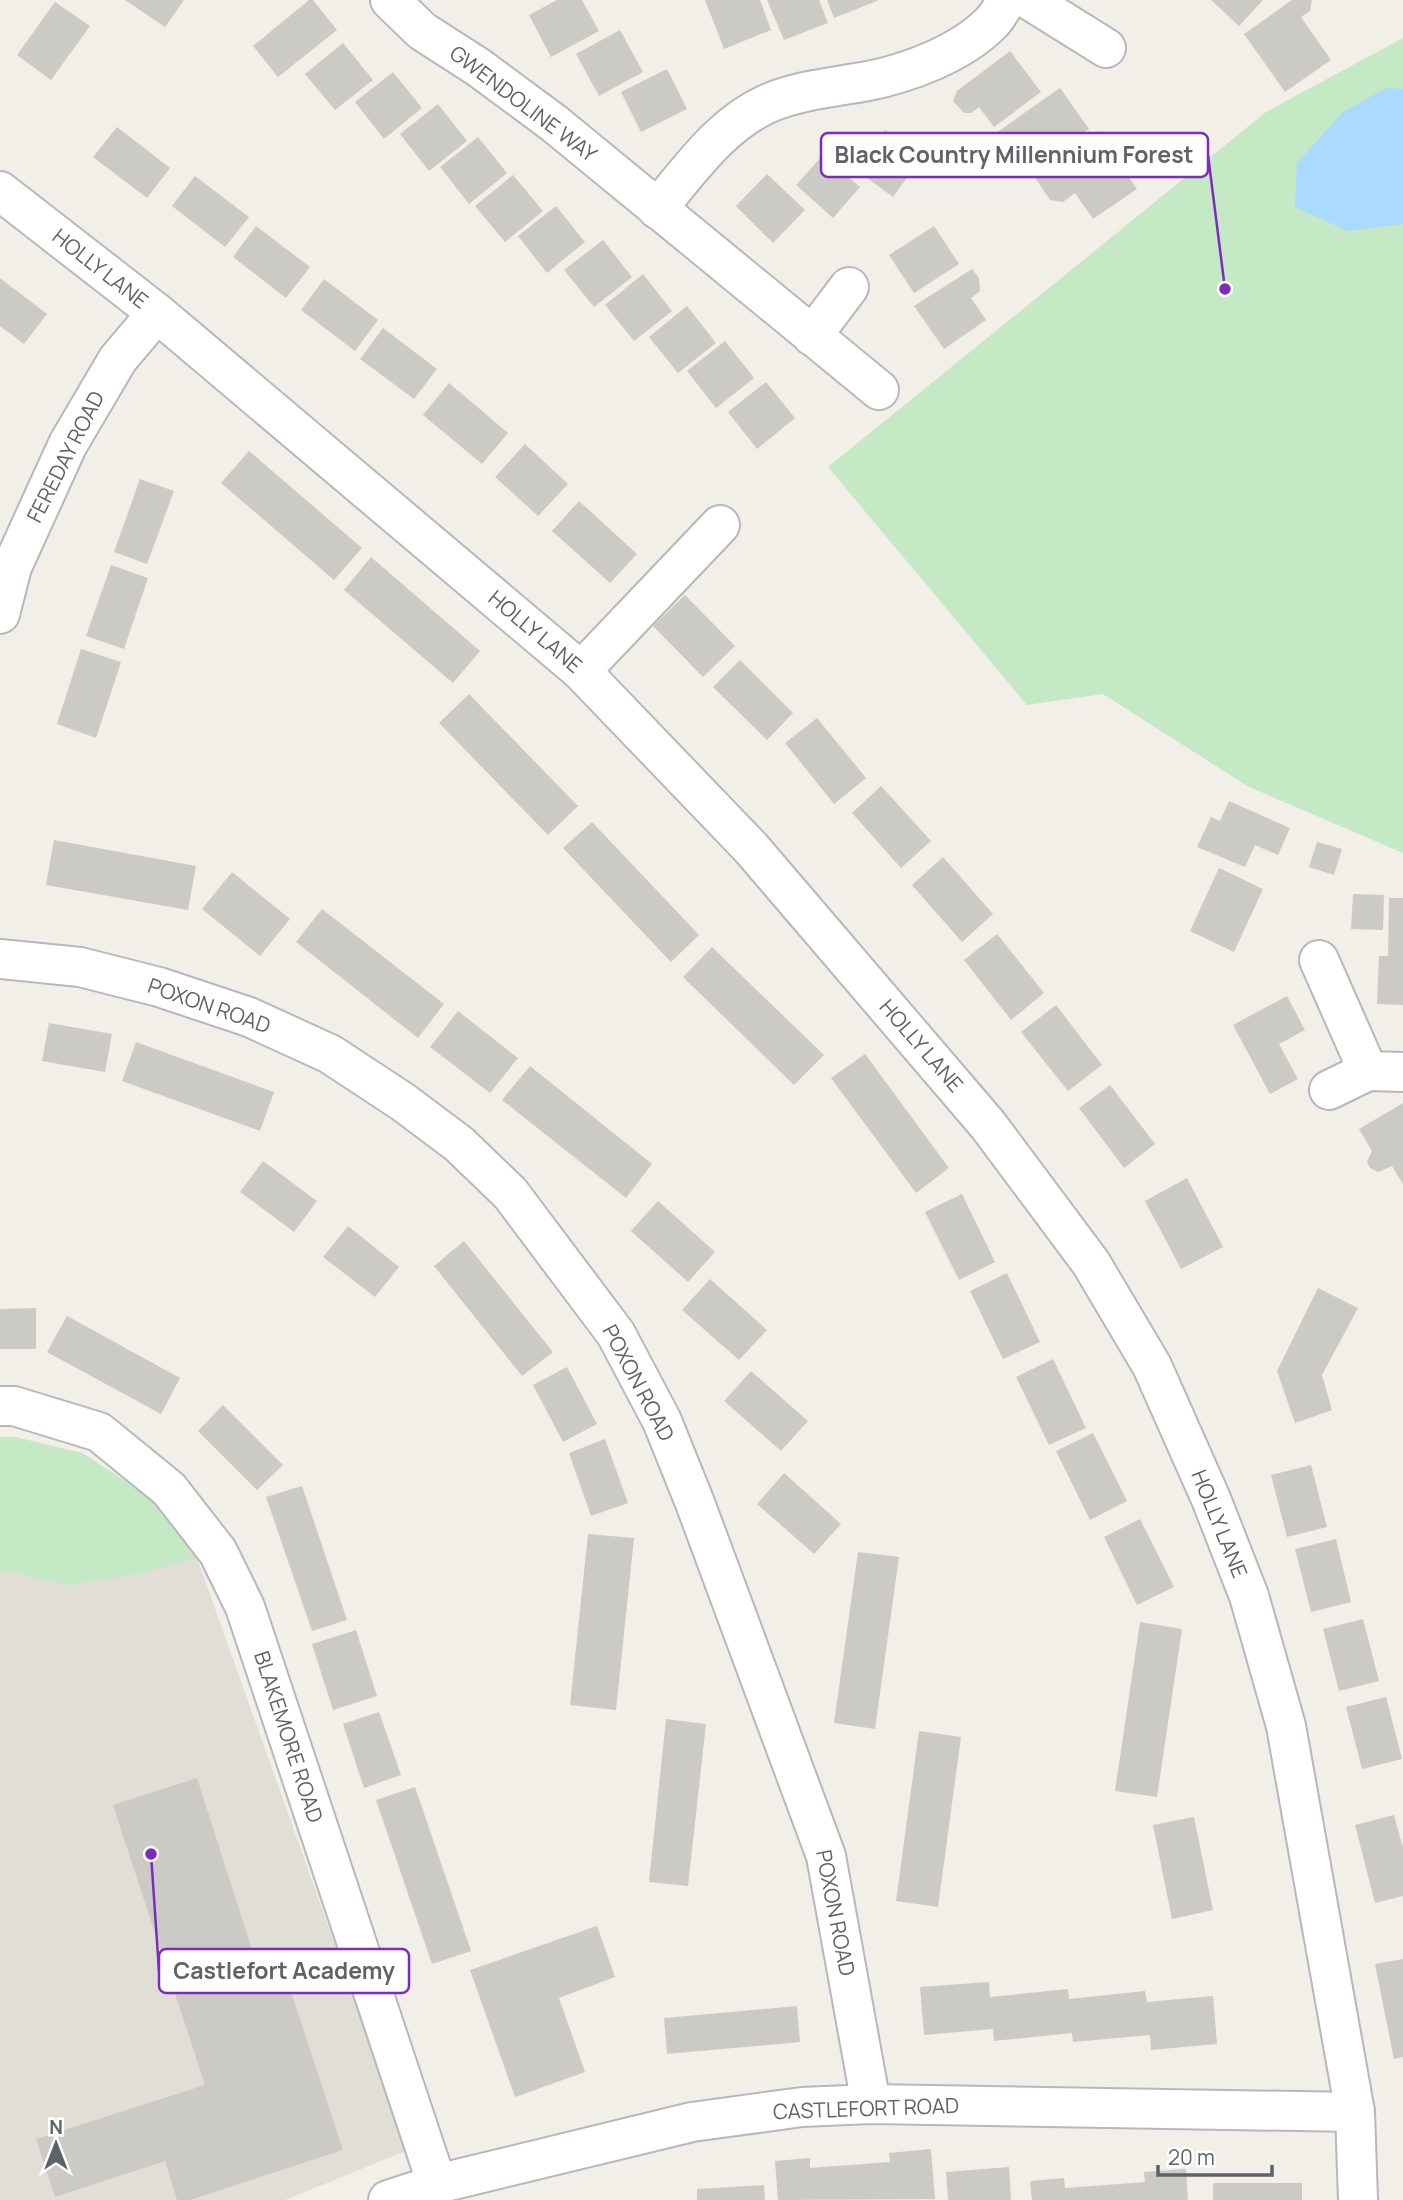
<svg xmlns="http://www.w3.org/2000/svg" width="1403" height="2200" font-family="Manrope,sans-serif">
<rect width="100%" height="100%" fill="#f1efe8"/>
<path fill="#e1ded6" d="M 0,1437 L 15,1437 L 82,1453 L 156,1501 L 197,1558 L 408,2150 L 285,2200 L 0,2200 Z"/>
<g fill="#c5e8c5">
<path d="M 1403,38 L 1403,853 L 1249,787 L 1103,694 L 1027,705 L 828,467 L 1266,112 Z"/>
<path d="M 0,1437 L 15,1437 L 82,1453 L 156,1501 L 197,1558 L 141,1573 L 69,1585 L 10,1571 L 0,1572 Z"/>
</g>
<path fill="#aadaff" d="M 1386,88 L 1403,89 L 1403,224 L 1348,231 L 1295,207 L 1297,163 L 1343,112 Z"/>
<g fill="#cccac5">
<path d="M 125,0 L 184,0 L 165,27 Z"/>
<path d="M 309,0 L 313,0 L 337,30 L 278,77 L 253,46 Z"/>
<path d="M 557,0 L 582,0 L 599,31 L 551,57 L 529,15 Z"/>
<path d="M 705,0 L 760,0 L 771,30 L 724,49 Z"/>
<path d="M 767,0 L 819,0 L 828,23 L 784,40 Z"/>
<path d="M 827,0 L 879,0 L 834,18 Z"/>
<path d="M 1211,0 L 1263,0 L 1239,26 Z"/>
<path d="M 1292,0 L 1312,0 L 1310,11 L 1301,17 L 1331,60 L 1285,92 L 1244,34 Z"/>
<path d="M 55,2 L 90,26 L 51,80 L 17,55 Z"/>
<path d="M 620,30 L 643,72 L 599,96 L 576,54 Z"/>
<path d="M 343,43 L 373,80 L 335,110 L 305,74 Z"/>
<path d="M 1010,51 L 1041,92 L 994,127 L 979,107 L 971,113 L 964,113 L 953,101 L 957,91 Z"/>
<path d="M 667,69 L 687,109 L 641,132 L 621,92 Z"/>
<path d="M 393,72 L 422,108 L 384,139 L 355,102 Z"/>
<path d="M 1060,88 L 1089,129 L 1036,165 L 1028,154 L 1014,165 L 993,135 Z"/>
<path d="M 438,104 L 467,141 L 429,171 L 400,134 Z"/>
<path d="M 117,127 L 170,168 L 147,198 L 93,157 Z"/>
<path d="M 885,130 L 922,157 L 893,197 L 856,170 Z"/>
<path d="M 1097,131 L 1137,189 L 1093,219 L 1075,193 L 1063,202 L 1050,200 L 1036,179 L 1036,173 Z"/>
<path d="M 478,137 L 507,173 L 469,204 L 440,167 Z"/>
<path d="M 823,155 L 860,187 L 833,218 L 796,185 Z"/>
<path d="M 767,174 L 805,210 L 773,243 L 736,206 Z"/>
<path d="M 513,175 L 543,211 L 505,242 L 475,206 Z"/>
<path d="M 195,176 L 249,217 L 225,247 L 172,206 Z"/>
<path d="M 556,206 L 585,242 L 547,273 L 518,236 Z"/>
<path d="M 256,226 L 310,267 L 286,298 L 233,257 Z"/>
<path d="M 934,226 L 959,264 L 914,293 L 889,255 Z"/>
<path d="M 603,240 L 632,277 L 594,307 L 564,270 Z"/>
<path d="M 972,269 L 979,278 L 980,291 L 971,298 L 986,320 L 944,349 L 914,306 Z"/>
<path d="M 643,274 L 672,311 L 634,341 L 605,305 Z"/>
<path d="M 0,278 L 47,314 L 24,344 L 0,326 Z"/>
<path d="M 324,279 L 378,320 L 355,351 L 301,310 Z"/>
<path d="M 687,306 L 716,343 L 678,373 L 649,337 Z"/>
<path d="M 383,328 L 437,369 L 414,399 L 360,359 Z"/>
<path d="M 725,341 L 754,378 L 716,408 L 687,371 Z"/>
<path d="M 766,382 L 795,418 L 757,449 L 728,412 Z"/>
<path d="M 449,383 L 508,433 L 482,464 L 423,415 Z"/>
<path d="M 525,444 L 568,484 L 538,516 L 495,477 Z"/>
<path d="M 249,451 L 362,548 L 334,580 L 221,483 Z"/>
<path d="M 140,479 L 174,491 L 147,564 L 114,552 Z"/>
<path d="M 579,501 L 637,554 L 610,583 L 552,531 Z"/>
<path d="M 371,557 L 480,651 L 453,683 L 344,590 Z"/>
<path d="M 111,565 L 148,578 L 124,649 L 86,636 Z"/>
<path d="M 685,595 L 735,646 L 703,677 L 653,626 Z"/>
<path d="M 81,649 L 121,662 L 96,738 L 57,724 Z"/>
<path d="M 740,660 L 793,713 L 767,740 L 713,687 Z"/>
<path d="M 469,694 L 578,806 L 548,835 L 439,723 Z"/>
<path d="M 817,718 L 866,778 L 834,804 L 785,743 Z"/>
<path d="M 881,786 L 931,841 L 901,868 L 852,813 Z"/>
<path d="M 1229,801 L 1290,828 L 1278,855 L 1255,845 L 1245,867 L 1197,847 L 1211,817 L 1220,821 Z"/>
<path d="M 592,822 L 699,935 L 671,962 L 563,848 Z"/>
<path d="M 54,840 L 196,866 L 188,910 L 46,885 Z"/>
<path d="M 1317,842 L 1342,849 L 1334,875 L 1309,867 Z"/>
<path d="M 943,857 L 993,914 L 962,942 L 912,885 Z"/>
<path d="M 1219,868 L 1263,889 L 1234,952 L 1190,931 Z"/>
<path d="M 232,872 L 290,919 L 260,956 L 202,909 Z"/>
<path d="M 1353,894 L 1384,895 L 1383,930 L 1351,929 Z"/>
<path d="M 1389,898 L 1403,898 L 1403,1005 L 1377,1004 L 1379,956 L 1388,956 Z"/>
<path d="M 322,909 L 444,1004 L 418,1038 L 296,942 Z"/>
<path d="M 997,934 L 1044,993 L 1011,1020 L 964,960 Z"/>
<path d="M 712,947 L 824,1055 L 794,1085 L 683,977 Z"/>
<path d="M 1287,996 L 1305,1030 L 1279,1044 L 1298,1079 L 1270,1094 L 1233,1025 Z"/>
<path d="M 1056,1005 L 1102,1065 L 1068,1091 L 1021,1032 Z"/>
<path d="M 458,1011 L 518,1058 L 490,1093 L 430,1047 Z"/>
<path d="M 49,1023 L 112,1034 L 105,1072 L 42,1061 Z"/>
<path d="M 136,1042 L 274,1092 L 260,1131 L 122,1081 Z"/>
<path d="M 865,1054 L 949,1168 L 916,1193 L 831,1078 Z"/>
<path d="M 530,1066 L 652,1164 L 626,1198 L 502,1100 Z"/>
<path d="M 1110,1085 L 1155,1144 L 1124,1168 L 1079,1108 Z"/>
<path d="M 1403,1103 L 1403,1184 L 1392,1166 L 1378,1172 L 1370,1168 L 1367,1162 L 1372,1151 L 1359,1129 Z"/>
<path d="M 263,1161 L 317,1201 L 294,1232 L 240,1192 Z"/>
<path d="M 1187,1178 L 1223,1247 L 1181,1269 L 1145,1201 Z"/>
<path d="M 962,1194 L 995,1262 L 959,1280 L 925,1212 Z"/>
<path d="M 658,1201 L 715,1252 L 688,1282 L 631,1231 Z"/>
<path d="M 348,1226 L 399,1267 L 375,1297 L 323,1257 Z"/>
<path d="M 464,1241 L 553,1352 L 522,1376 L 434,1266 Z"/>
<path d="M 1007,1273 L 1040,1342 L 1003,1359 L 970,1291 Z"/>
<path d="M 710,1279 L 767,1330 L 739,1360 L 682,1310 Z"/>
<path d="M 1318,1288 L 1358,1308 L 1322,1375 L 1332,1410 L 1295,1423 L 1277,1371 Z"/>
<path d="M 36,1308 L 36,1349 L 0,1349 L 0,1309 Z"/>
<path d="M 67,1316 L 180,1378 L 161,1414 L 47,1352 Z"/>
<path d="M 1053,1359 L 1086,1428 L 1049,1445 L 1016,1377 Z"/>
<path d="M 567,1367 L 597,1424 L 563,1442 L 533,1385 Z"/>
<path d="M 751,1371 L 808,1421 L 781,1451 L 724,1401 Z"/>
<path d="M 223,1405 L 283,1465 L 257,1490 L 198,1431 Z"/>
<path d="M 1093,1433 L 1127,1501 L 1090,1520 L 1056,1451 Z"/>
<path d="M 605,1439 L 628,1503 L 591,1516 L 569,1453 Z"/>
<path d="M 1311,1465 L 1327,1527 L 1287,1537 L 1271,1475 Z"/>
<path d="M 784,1473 L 841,1524 L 814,1554 L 757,1504 Z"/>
<path d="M 302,1486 L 347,1620 L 312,1631 L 266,1497 Z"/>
<path d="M 1140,1519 L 1174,1587 L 1137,1605 L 1104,1537 Z"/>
<path d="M 588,1534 L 634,1538 L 616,1710 L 570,1705 Z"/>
<path d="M 1336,1539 L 1351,1602 L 1311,1612 L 1295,1549 Z"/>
<path d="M 858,1552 L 899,1557 L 875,1729 L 834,1723 Z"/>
<path d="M 1363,1619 L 1379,1681 L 1339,1691 L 1323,1629 Z"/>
<path d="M 1140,1622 L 1182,1629 L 1157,1797 L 1115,1791 Z"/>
<path d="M 356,1630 L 377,1696 L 333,1710 L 312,1644 Z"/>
<path d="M 1386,1697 L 1402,1759 L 1362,1769 L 1346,1707 Z"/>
<path d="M 379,1712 L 401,1775 L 364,1788 L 343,1724 Z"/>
<path d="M 666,1719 L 706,1724 L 688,1886 L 649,1882 Z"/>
<path d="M 919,1731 L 961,1737 L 938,1907 L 896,1901 Z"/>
<path d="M 197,1778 L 256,1962 L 279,1955 L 343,2150 L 190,2200 L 177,2200 L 165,2161 L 55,2197 L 36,2139 L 205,2085 L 113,1805 Z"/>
<path d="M 415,1787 L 471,1951 L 432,1964 L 376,1800 Z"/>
<path d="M 1394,1815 L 1403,1848 L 1403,1896 L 1375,1903 L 1355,1825 Z"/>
<path d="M 1194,1817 L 1213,1910 L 1172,1919 L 1153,1825 Z"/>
<path d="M 597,1926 L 615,1977 L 559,1998 L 585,2072 L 515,2097 L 470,1970 Z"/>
<path d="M 1403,1959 L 1403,2057 L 1394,2059 L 1375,1964 Z"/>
<path d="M 989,1982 L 990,1997 L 1068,1989 L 1069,1999 L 1145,1991 L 1147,2002 L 1213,1996 L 1217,2044 L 1151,2050 L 1150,2035 L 1073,2042 L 1072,2033 L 994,2041 L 993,2029 L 924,2035 L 920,1987 Z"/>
<path d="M 797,2006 L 800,2042 L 667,2054 L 664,2018 Z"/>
<path d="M 931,2149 L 935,2199 L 778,2200 L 775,2161 L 810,2158 L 810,2168 L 890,2162 L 889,2153 Z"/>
<path d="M 1009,2167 L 1011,2200 L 948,2200 L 946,2172 Z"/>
<path d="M 1186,2169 L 1188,2200 L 1032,2200 L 1030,2181 L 1064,2178 L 1065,2188 L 1145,2182 L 1144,2172 Z"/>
<rect x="1213" y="2183" width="89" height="17"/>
<path d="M 764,2185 L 765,2200 L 697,2200 L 697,2189 Z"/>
</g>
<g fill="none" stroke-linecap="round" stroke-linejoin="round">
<defs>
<g id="minor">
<path d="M 390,0 L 422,31 L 478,67 L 555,124 L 879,390"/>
<path d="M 1029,0 L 1106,48"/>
<path d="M 0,191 L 157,313 L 581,671 L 751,848 L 988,1125 L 1091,1263 L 1152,1366 L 1211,1499 L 1249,1596 L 1286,1726 L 1355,2112 L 1358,2200"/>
<path d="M 657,209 C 690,170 721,124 769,103 C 800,90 834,87 868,81 C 909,73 962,53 992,22 C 998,16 1002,7 1007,0"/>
<path d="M 812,336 L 849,287"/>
<path d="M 0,614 L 12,567 L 68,444 L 118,359 L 157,313"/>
<path d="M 581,671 L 720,525"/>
<path d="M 0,959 L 80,967 L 159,987 L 249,1017 L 330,1054 L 403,1102 L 459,1144 L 510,1193 L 616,1334 L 662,1421 L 695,1503 L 826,1856 L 871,2104"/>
<path d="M 1319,960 L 1368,1071"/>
<path d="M 1329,1090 L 1368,1071 L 1403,1072"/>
<path d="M 0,1406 L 14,1406 L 99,1432 L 169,1489 L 218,1552 L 245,1607 L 437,2184"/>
<path d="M 388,2200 L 437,2184 L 692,2122 L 802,2107 L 871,2104 L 1355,2112"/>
</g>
</defs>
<use href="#minor" stroke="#b5b8bc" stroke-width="42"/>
<use href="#minor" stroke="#fff" stroke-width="38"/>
</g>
<g text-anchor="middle" stroke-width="5" stroke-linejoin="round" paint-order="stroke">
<g font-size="21" fill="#5f6368" stroke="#fff">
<text transform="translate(523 104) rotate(37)" y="7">GWENDOLINE WAY</text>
<text transform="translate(100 269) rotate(38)" y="7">HOLLY LANE</text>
<text transform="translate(66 457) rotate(-63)" y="7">FEREDAY ROAD</text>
<text transform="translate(535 632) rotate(40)" y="7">HOLLY LANE</text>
<text transform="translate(209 1006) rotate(19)" y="7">POXON ROAD</text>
<text transform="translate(921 1046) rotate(49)" y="7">HOLLY LANE</text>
<text transform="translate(638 1383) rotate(62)" y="7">POXON ROAD</text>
<text transform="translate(1219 1524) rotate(68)" y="7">HOLLY LANE</text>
<text transform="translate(288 1737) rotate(72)" y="7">BLAKEMORE ROAD</text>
<text transform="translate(835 1913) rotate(79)" y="7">POXON ROAD</text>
<text transform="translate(866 2109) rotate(-2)" y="7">CASTLEFORT ROAD</text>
</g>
</g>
<path fill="none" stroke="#7b2cbf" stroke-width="2.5" d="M1225 289L1208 155M151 1854L159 1971"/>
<g fill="#7b2cbf" stroke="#fff" stroke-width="2.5">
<circle cx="1225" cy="289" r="7"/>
<circle cx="151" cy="1854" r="7"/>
</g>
<g fill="#fff" stroke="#7b2cbf" stroke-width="2.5">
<rect x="821" y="133" width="387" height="44" rx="7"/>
<rect x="159" y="1949" width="250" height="44" rx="7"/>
</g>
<g font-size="23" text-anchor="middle" font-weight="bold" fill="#5f6368">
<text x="1014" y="163">Black Country Millennium Forest</text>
<text x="284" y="1979">Castlefort Academy</text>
</g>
<g transform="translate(56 2144)" stroke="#ffffff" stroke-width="5" paint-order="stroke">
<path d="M0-5L12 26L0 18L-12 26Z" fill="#5f6368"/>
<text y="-10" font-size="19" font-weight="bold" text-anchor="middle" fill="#5f6368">N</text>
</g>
<path d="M1158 2165v10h114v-10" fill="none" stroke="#5f6368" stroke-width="3.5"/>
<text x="1168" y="2165" font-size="21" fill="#5f6368" stroke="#ffffff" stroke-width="5" paint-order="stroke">20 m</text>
</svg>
